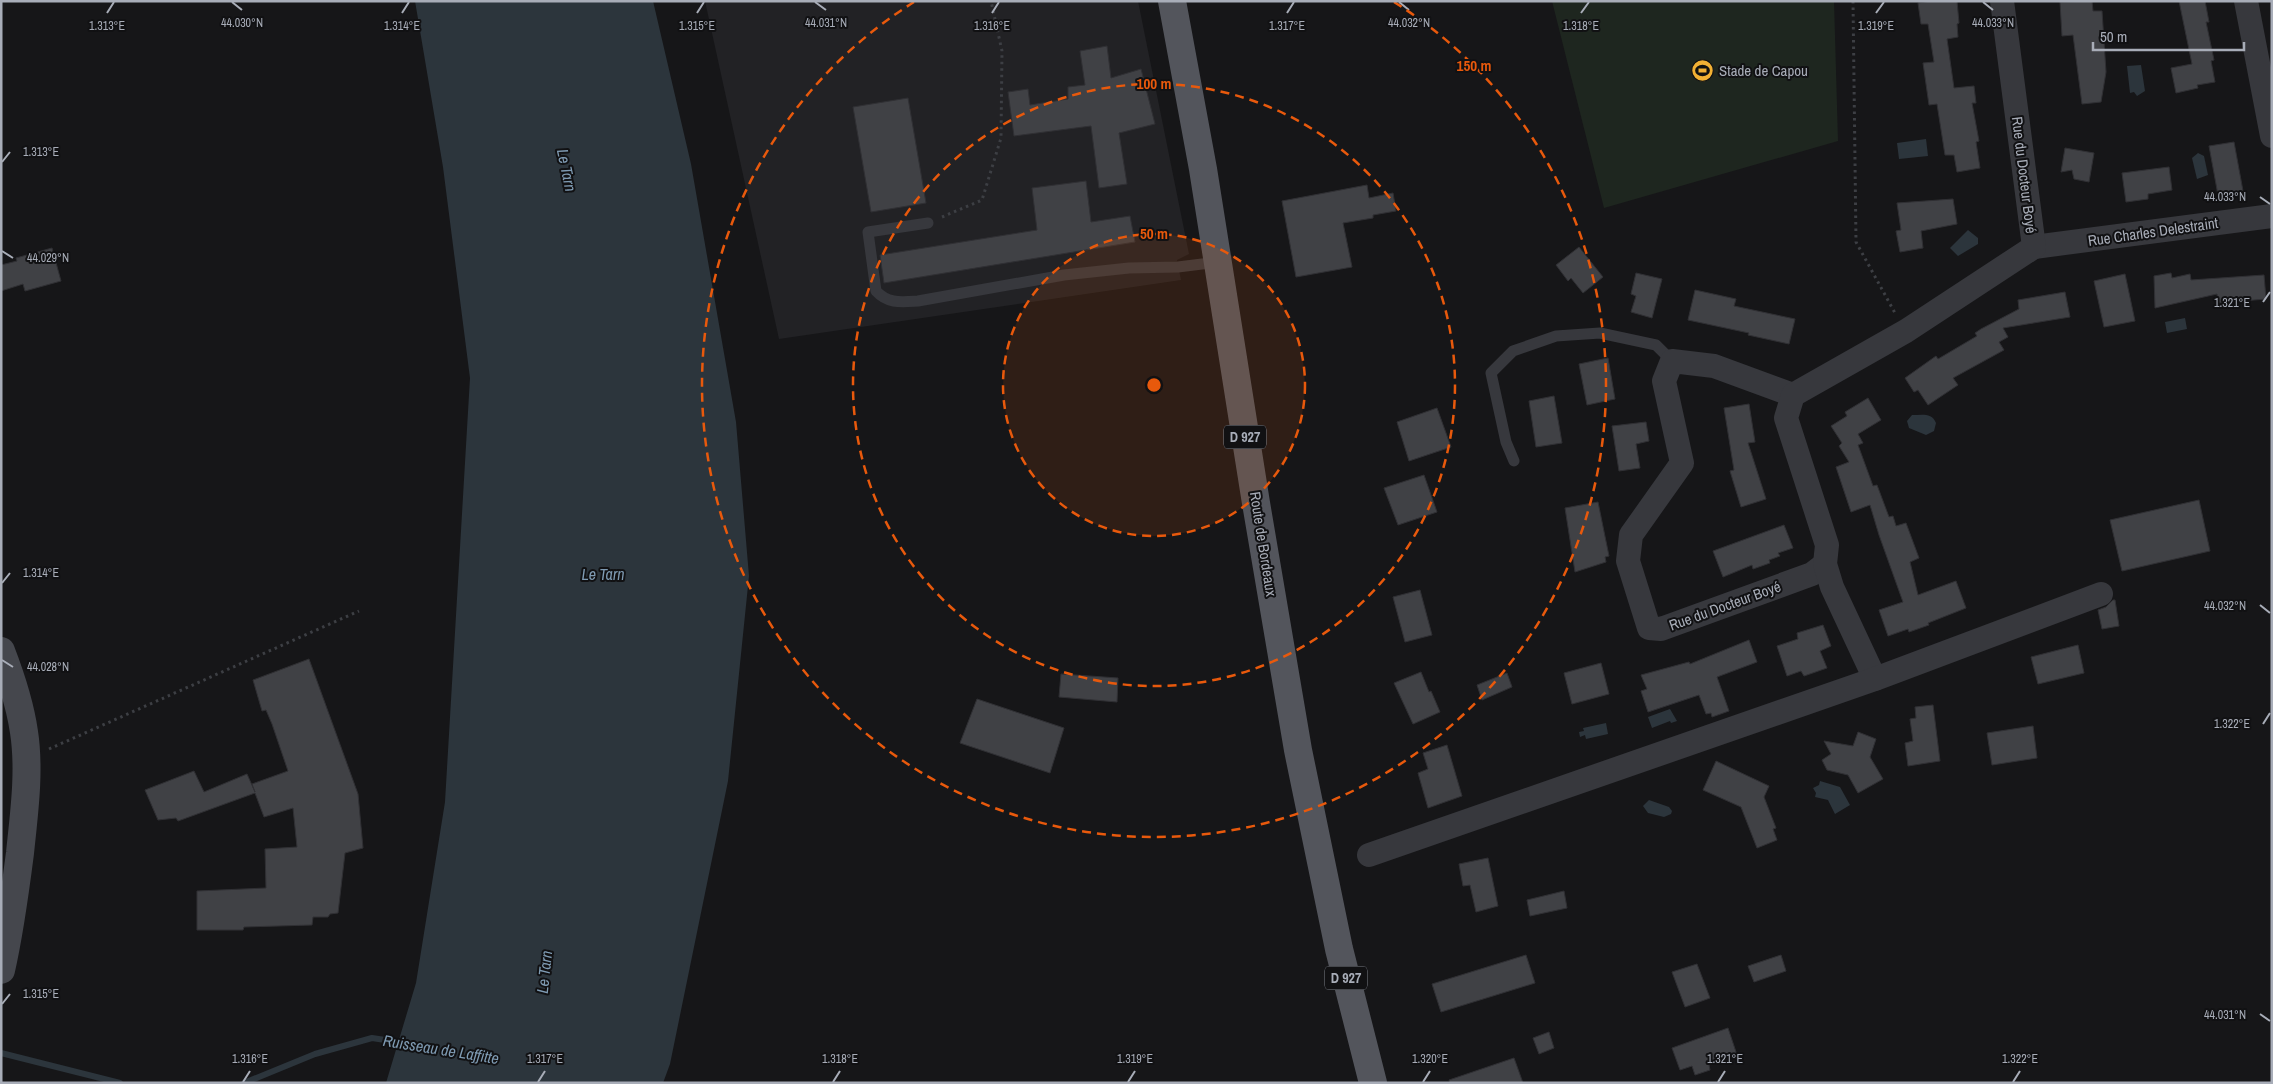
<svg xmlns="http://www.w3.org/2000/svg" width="2273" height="1084" font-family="'Archivo Narrow',sans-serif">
<rect width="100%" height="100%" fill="#161618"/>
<path fill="#222225" d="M 705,1 L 1138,1 L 1189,254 L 1177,260 L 1181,280 L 779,339 Z"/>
<path fill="#1e261f" d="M 1552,1 L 1834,1 L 1838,141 L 1604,208 Z"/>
<g fill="#2c353c">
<path d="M 415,1 L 653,1 L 691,164 L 736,422 L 749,576 L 728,781 L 670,1064 L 663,1083 L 386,1083 L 416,983 L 445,802 L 470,378 L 443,167 Z"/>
<path d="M 2141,65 L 2145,91 L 2137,96 L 2134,92 L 2130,93 L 2127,66 Z"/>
<path d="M 1926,139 L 1928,156 L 1899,159 L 1897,143 Z"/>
<path d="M 2198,153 L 2204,156 L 2208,175 L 2197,179 L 2192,158 Z"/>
<path d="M 1968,230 L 1978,238 L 1978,244 L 1958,256 L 1950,248 Z"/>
<path d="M 2185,318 L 2187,329 L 2167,333 L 2165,322 Z"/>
<path d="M 1912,415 C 1921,415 1932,412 1936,423 L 1934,431 L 1926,435 L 1909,428 L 1907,421 Z"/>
<path d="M 1670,709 L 1677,721 L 1671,723 L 1670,721 L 1652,728 L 1648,717 Z"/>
<path d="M 1606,723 L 1608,734 L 1586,739 L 1585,735 L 1580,737 L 1579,732 L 1584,731 L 1583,728 Z"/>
<path d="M 1820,781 L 1840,787 L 1850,805 L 1835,814 L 1828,800 L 1815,797 L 1816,793 L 1813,788 L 1819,785 Z"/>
<path d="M 1649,800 L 1669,807 L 1672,811 L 1671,814 L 1664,817 L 1648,813 L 1643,806 Z"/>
</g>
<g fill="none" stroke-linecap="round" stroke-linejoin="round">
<g stroke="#2c353c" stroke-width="6">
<path d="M 1,1053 L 120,1083"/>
<path d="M 244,1083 L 315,1054 L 372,1038 L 405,1043"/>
</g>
</g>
<g fill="#404145" stroke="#303034">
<path d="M 1931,1 L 1957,1 L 1959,23 L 1957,24 L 1958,37 L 1947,39 L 1954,88 L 1974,86 L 1976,103 L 1972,103 L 1979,141 L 1976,142 L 1980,168 L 1957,172 L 1954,155 L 1945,155 L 1937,104 L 1929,105 L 1923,63 L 1934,62 L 1928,24 L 1921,24 L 1918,3 Z"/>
<path d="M 2092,1 L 2093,11 L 2102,11 L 2106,72 L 2101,102 L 2082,104 L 2073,35 L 2062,36 L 2060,2 Z"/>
<path d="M 2179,1 L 2205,1 L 2209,22 L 2206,22 L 2214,60 L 2211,61 L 2215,82 L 2197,85 L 2198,88 L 2176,93 L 2171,68 L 2192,64 Z"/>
<path d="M 1107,46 L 1111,78 L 1141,69 L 1155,124 L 1119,133 L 1127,184 L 1099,188 L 1091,126 L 1014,136 L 1008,92 L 1028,89 L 1030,105 L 1068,99 L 1068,87 L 1085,85 L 1080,51 Z"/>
<path d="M 908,98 L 926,203 L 871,212 L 853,107 Z"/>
<path d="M 2234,142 L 2243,191 L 2218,195 L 2209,146 Z"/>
<path d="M 2065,148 L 2094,153 L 2089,182 L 2074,179 L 2072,170 L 2061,172 Z"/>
<path d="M 2169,167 L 2172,190 L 2148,194 L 2148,199 L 2126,202 L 2122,173 Z"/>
<path d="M 1086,181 L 1091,222 L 1130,216 L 1135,242 L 884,283 L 880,255 L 1037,230 L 1032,188 Z"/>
<path d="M 1367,185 L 1369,198 L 1393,193 L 1396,211 L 1373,215 L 1373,218 L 1343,223 L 1352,267 L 1296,277 L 1282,201 Z"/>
<path d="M 1953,199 L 1957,224 L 1921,231 L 1923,248 L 1900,252 L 1896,231 L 1901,230 L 1897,203 Z"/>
<path d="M 1579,247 L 1603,277 L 1583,293 L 1571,278 L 1568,281 L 1556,265 Z"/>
<path d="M 52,248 L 61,281 L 25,291 L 23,284 L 1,291 L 1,265 L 17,261 L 16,258 Z"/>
<path d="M 1636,273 L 1662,279 L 1652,318 L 1631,312 L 1636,296 L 1631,294 Z"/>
<path d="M 2171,273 L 2172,278 L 2190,274 L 2191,280 L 2264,275 L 2266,299 L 2218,303 L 2217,294 L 2155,308 L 2154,276 Z"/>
<path d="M 2125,274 L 2135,321 L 2104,327 L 2094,281 Z"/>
<path d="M 1695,290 L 1736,299 L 1734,306 L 1795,319 L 1789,344 L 1748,335 L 1749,333 L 1688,320 Z"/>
<path d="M 2065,292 L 2070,317 L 2003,328 L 2008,337 L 1999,342 L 2004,350 L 1953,378 L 1958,385 L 1928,405 L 1918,390 L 1914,392 L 1905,378 L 1936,356 L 1938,359 L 1977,336 L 1975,333 L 1981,329 L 2019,309 L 2018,300 Z"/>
<path d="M 1608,358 L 1615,399 L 1587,405 L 1579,364 Z"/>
<path d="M 1554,396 L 1562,443 L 1536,447 L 1529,401 Z"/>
<path d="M 1868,398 L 1881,420 L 1858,434 L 1863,443 L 1858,445 L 1873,486 L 1877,485 L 1889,517 L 1893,516 L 1896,526 L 1906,523 L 1919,558 L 1910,562 L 1918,595 L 1956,581 L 1966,608 L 1928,623 L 1929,625 L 1909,632 L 1908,629 L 1888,636 L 1879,610 L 1903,602 L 1879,535 L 1870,505 L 1851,512 L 1836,467 L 1849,462 L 1839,446 L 1842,443 L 1831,426 L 1847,416 L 1845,412 Z"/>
<path d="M 1749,404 L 1755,442 L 1748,443 L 1766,499 L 1741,507 L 1730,471 L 1734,470 L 1724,408 Z"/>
<path d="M 1437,408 L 1451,447 L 1409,461 L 1397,422 Z"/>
<path d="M 1646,422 L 1649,441 L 1636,444 L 1640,468 L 1619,471 L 1612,426 Z"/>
<path d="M 1424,475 L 1437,512 L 1398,525 L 1384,488 Z"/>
<path d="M 2199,500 L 2210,551 L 2122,571 L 2110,520 Z"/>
<path d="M 1598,502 L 1609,556 L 1605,557 L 1606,562 L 1575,572 L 1565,508 Z"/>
<path d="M 1784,525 L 1793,548 L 1778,553 L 1780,556 L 1769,560 L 1770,563 L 1753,569 L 1752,565 L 1723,577 L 1713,551 Z"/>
<path d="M 1420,590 L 1432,635 L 1405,642 L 1393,597 Z"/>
<path d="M 2113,600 L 2115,600 L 2119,626 L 2102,629 L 2098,610 L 2106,607 Z"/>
<path d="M 1823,625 L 1831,646 L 1820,651 L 1827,668 L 1804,676 L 1801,671 L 1787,676 L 1777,646 L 1798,639 L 1797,633 Z"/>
<path d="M 1749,640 L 1757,662 L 1717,677 L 1729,711 L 1712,717 L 1711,713 L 1706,714 L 1699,695 L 1648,712 L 1641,691 L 1647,689 L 1641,675 L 1689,662 L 1690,664 Z"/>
<path d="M 2078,645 L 2084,673 L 2038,684 L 2031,657 Z"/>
<path d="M 309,659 L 358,794 L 363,848 L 345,853 L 338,913 L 330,914 L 328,917 L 313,917 L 312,925 L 244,927 L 243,930 L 197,930 L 197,891 L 266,888 L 265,849 L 297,847 L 293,808 L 264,817 L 255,793 L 178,821 L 176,818 L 158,820 L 145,790 L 194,771 L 204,792 L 247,774 L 255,792 L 252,784 L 288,771 L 272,724 L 266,710 L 262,711 L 253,680 Z"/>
<path d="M 1601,663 L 1609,694 L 1572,704 L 1564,673 Z"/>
<path d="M 1421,672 L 1429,692 L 1431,691 L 1440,712 L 1413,724 L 1394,683 Z"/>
<path d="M 1507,673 L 1512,687 L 1482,700 L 1477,685 Z"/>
<path d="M 1061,674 L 1118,678 L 1117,702 L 1059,697 Z"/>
<path d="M 977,699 L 1064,728 L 1050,773 L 960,743 Z"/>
<path d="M 1933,705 L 1940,761 L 1908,766 L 1905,743 L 1913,741 L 1910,719 L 1916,718 L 1915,707 Z"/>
<path d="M 2033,726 L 2037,758 L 1992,765 L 1987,733 Z"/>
<path d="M 1858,732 L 1876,739 L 1870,757 L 1883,779 L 1858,793 L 1848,775 L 1827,770 L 1822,760 L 1831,754 L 1824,741 L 1853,746 Z"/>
<path d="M 1447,745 L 1462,796 L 1428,808 L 1418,773 L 1428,769 L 1423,753 Z"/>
<path d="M 1716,761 L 1769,786 L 1764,797 L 1776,828 L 1773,829 L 1777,840 L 1757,848 L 1741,807 L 1703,790 Z"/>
<path d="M 1488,858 L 1498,906 L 1476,912 L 1470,885 L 1463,886 L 1459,864 Z"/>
<path d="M 1564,891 L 1567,908 L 1530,916 L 1527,900 Z"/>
<path d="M 1526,955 L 1535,983 L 1441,1012 L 1432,984 Z"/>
<path d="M 1781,955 L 1786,971 L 1754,982 L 1748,966 Z"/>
<path d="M 1697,964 L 1710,998 L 1685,1007 L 1672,972 Z"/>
<path d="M 1728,1028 L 1737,1055 L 1709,1065 L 1710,1070 L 1695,1075 L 1692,1066 L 1680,1070 L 1672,1048 Z"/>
<path d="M 1549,1032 L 1554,1048 L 1539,1054 L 1533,1038 Z"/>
<path d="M 1514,1058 L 1523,1083 L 1450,1083 L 1449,1080 Z"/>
</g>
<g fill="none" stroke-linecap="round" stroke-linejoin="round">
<g stroke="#3d3f44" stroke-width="3" stroke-dasharray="2.5 4" stroke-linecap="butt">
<path d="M 1853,1 L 1856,242 L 1895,313"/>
<path d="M 942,217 L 982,200 L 1001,138 L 1002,51 L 991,1"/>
<path d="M 49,749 L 359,611"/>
</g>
<g stroke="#37383d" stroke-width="11">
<path d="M 928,223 L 868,232 L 876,291 C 888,304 901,302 918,301 L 1064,275 L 1129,268 L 1178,267 L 1218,262"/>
<path d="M 1514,461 L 1506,442 L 1491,373 L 1513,351 L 1556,336 L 1600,333 L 1656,345 L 1672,361"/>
</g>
<g stroke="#37383d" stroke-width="24">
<path d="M 2246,1 L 2272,136"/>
<path d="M 2034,247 L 2272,216"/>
<path d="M 1793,395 L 1714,366 L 1672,361 L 1664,381 L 1682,463 L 1631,535 L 1628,561 L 1649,628 L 1661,629 L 1812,574 L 1825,564"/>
<path d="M 1875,679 L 1832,587 L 1825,564 L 1827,545 L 1786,418 L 1793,395 L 1906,331 L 2034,247 L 2002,1"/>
<path d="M 1369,855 L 1875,679 L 2101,594"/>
</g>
<path stroke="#45474d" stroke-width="28" d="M 1,651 C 11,677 20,704 24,732 C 30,771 24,814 20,853 C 15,892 10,931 1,970"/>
<path stroke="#53555c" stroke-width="28" d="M 1172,1 L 1203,169 L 1256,503 L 1298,750 L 1339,949 L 1373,1083"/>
</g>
<path fill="none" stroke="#a8adb8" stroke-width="2" d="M 232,2 L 242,10M 815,2 L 826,10M 1399,2 L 1409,10M 1983,2 L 1993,10M 107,13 L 114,2M 402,13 L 409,2M 697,13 L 704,2M 992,13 L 999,2M 1287,13 L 1294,2M 1581,13 L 1589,2M 1876,13 L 1884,2M 2,162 L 10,152M 2260,197 L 2270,204M 2,251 L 13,258M 2263,302 L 2270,292M 2,583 L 10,573M 2260,605 L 2270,613M 2,660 L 13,667M 2263,724 L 2270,713M 2,1004 L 10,994M 2260,1014 L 2270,1021M 243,1082 L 250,1071M 538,1082 L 545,1071M 833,1082 L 840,1071M 1128,1082 L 1135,1071M 1423,1082 L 1430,1071M 1718,1082 L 1725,1071M 2013,1082 L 2020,1071"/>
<circle cx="1154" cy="385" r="151" fill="#e8590c" fill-opacity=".12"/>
<g fill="none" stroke="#e8590c" stroke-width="2.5" stroke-dasharray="9 6">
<circle cx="1154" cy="385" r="151"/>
<circle cx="1154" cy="385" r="301"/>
<path d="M1394 2A452 452 0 1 1 914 2"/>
</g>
<defs>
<symbol id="stadium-disc" viewBox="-11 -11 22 22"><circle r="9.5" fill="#f2b134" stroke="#111113"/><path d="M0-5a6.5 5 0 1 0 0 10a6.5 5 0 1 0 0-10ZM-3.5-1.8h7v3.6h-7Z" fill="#111"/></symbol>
</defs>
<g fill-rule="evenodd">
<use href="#stadium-disc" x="1690" y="58" width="25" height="25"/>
</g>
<g text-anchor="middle" stroke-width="4" stroke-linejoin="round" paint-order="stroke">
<g fill="#111113" stroke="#7b7e86" stroke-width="1">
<rect x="1224" y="425.5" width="42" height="23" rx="4"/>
<rect x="1325" y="966.5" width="42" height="23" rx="4"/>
</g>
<g font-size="14" font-weight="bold" fill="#a8adb8">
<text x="1245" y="442">D 927</text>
<text x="1346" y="983">D 927</text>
</g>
<g font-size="15" fill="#a8adb8" stroke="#111113" text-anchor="start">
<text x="1719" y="76">Stade de Capou</text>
</g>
<g font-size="15" fill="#a8adb8" stroke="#111113">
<text transform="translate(2024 175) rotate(83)" y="5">Rue du Docteur Boyé</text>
<text transform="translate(2153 232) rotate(-8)" y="5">Rue Charles Delestraint</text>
<text transform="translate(1263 544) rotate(81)" y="5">Route de Bordeaux</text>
<text transform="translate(1725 606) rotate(-20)" y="5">Rue du Docteur Boyé</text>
</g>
<g font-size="16" font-style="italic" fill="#7f9bb3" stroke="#111113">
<text transform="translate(567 170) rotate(78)" y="6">Le Tarn</text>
<text x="603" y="580">Le Tarn</text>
<text transform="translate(544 972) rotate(-84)" y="6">Le Tarn</text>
<text transform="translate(441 1049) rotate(9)" y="6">Ruisseau de Laffitte</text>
</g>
</g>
<g font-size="12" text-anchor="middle" fill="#a8adb8" stroke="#111113" stroke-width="4" stroke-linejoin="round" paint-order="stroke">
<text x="242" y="27">44.030°N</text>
<text x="826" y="27">44.031°N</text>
<text x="1409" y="27">44.032°N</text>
<text x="1993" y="27">44.033°N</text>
<text x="107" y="30">1.313°E</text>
<text x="402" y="30">1.314°E</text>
<text x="697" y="30">1.315°E</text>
<text x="992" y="30">1.316°E</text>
<text x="1287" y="30">1.317°E</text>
<text x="1581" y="30">1.318°E</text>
<text x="1876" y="30">1.319°E</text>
<text x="41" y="156">1.313°E</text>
<text x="2225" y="201">44.033°N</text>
<text x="48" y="262">44.029°N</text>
<text x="2232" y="307">1.321°E</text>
<text x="41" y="577">1.314°E</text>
<text x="2225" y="610">44.032°N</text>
<text x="48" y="671">44.028°N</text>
<text x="2232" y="728">1.322°E</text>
<text x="41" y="998">1.315°E</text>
<text x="2225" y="1019">44.031°N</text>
<text x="250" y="1063">1.316°E</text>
<text x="545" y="1063">1.317°E</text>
<text x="840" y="1063">1.318°E</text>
<text x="1135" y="1063">1.319°E</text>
<text x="1430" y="1063">1.320°E</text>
<text x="1725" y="1063">1.321°E</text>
<text x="2020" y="1063">1.322°E</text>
</g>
<circle cx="1154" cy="385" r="8" fill="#e8590c" stroke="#111113" stroke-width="2.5"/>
<g font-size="15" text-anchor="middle" font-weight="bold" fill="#e8590c" stroke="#111113" stroke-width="4" stroke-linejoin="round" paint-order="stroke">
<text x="1474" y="71">150 m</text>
<text x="1154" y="89">100 m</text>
<text x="1154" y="239">50 m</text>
</g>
<rect width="2273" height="1084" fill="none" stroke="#a8adb8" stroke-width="5"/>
<path d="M2093 42v8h151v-8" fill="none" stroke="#a8adb8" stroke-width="2.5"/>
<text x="2100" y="42" font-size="15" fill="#a8adb8" stroke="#111113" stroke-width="4" paint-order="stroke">50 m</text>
</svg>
